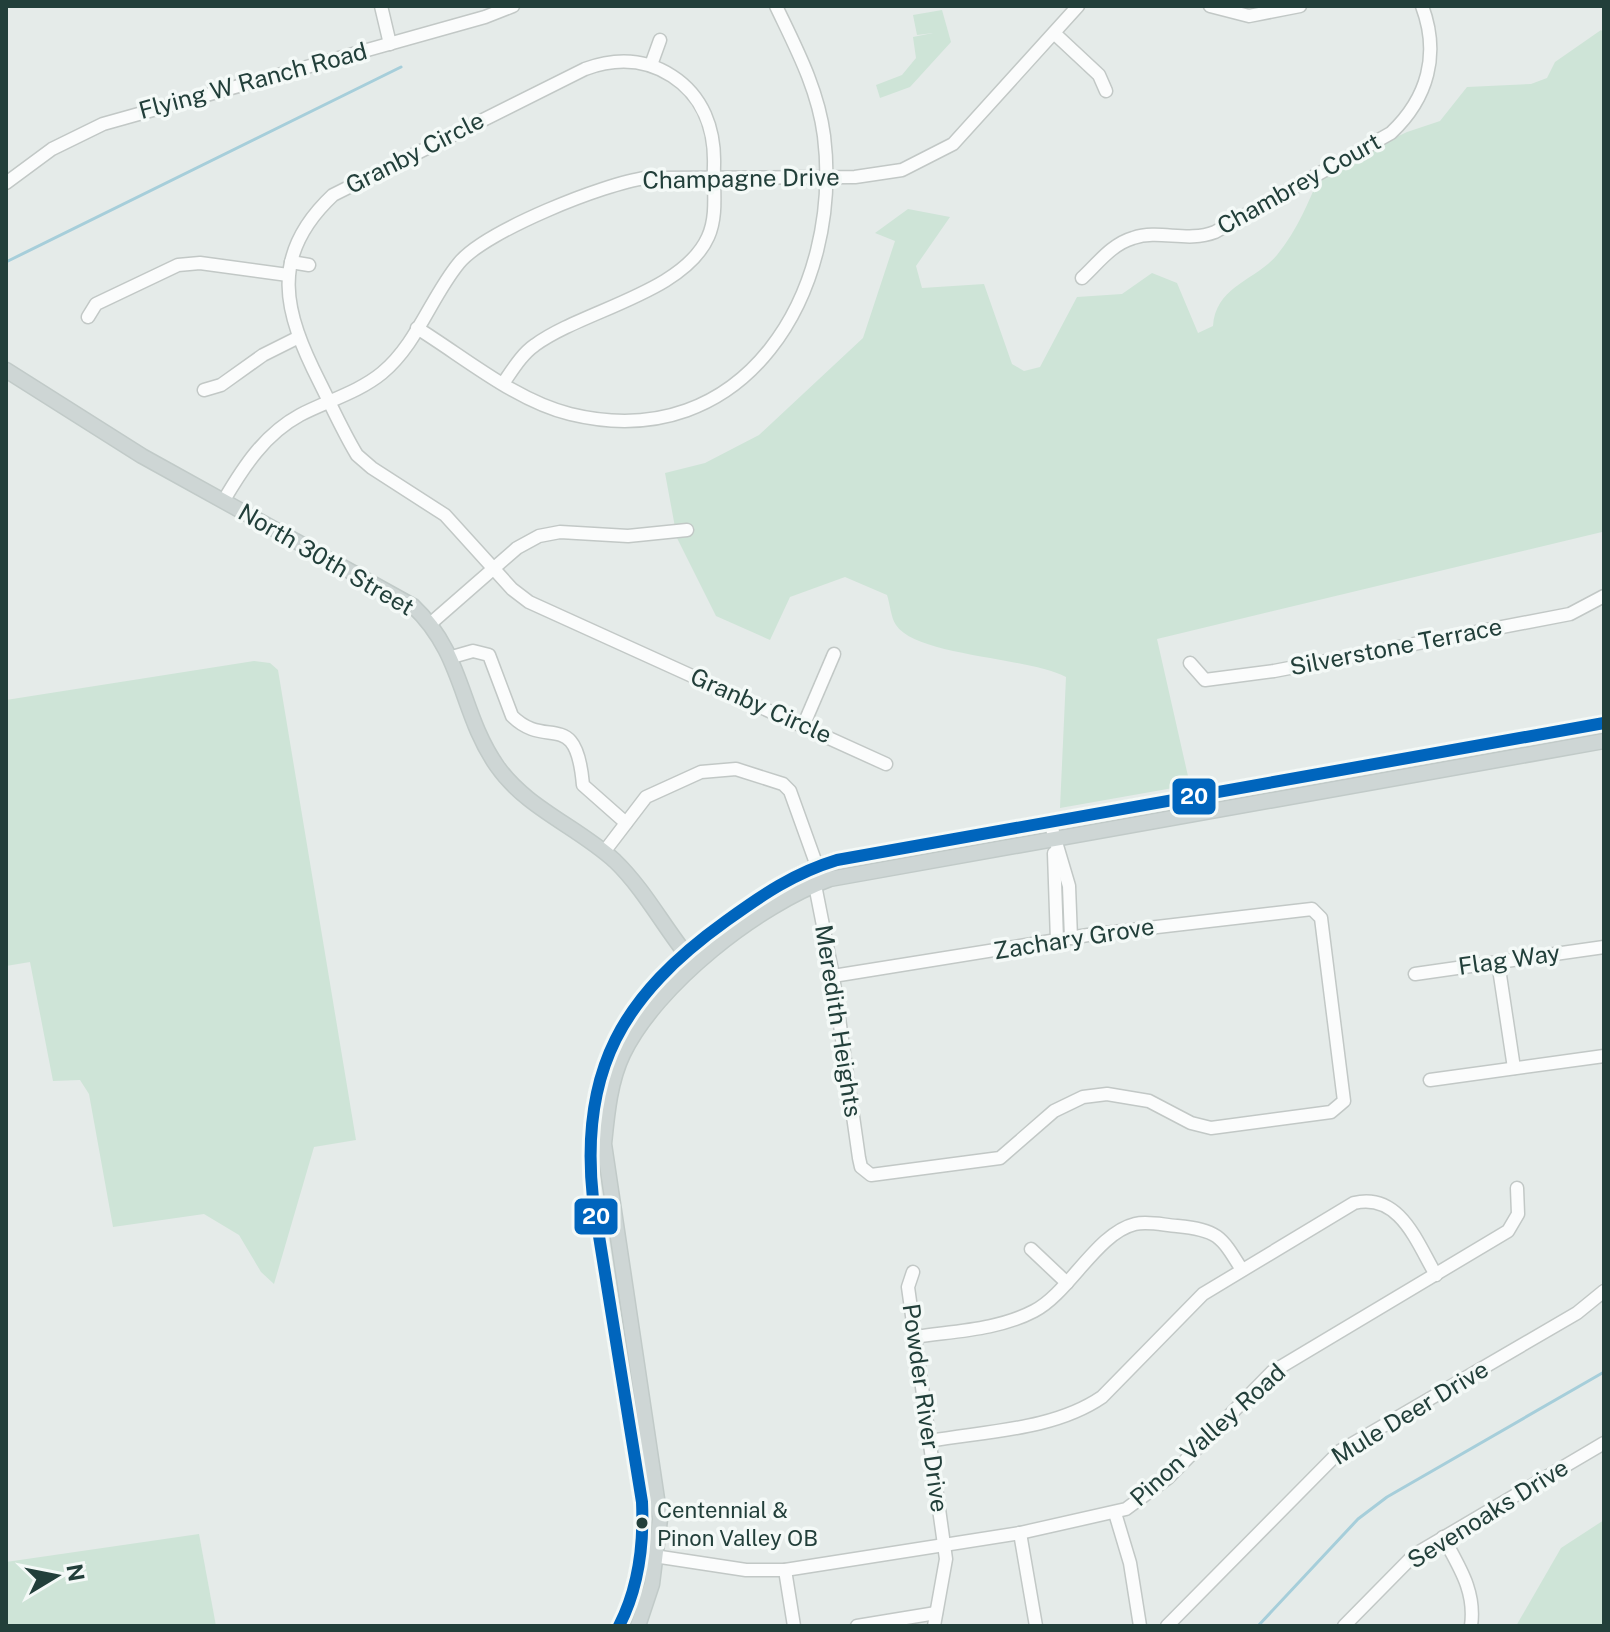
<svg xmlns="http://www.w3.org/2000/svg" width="1610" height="1632" font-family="'Public Sans',sans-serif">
<rect width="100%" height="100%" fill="#e5ebe9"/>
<g fill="#cee4d7">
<path d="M 942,10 L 951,42 L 910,87 L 880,98 L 876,85 L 902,75 L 916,58 L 913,37 L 933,33 L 917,35 L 913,15 Z"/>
<path d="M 1601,30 L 1604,33 L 1602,532 L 1157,639 L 1190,785 L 1060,808 L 1066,677 C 1027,657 916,656 896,625 C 891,618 890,604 887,595 L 845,577 L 790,597 L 770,640 L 716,616 L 677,538 L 665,473 L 705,463 L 759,435 L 863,338 L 895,241 L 875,233 L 908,209 L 950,217 L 916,266 L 922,288 L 984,284 L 1012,364 L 1024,371 L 1040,367 L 1077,297 L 1122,294 L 1152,273 L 1177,283 L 1198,333 L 1213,326 C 1216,286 1255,281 1277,255 C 1298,229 1308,203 1321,173 L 1407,132 L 1440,121 L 1467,87 L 1531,84 L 1547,78 L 1555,62 Z"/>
<path d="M 254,661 L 270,663 L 278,670 L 356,1140 L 314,1147 L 274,1284 L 261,1272 L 239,1235 L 204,1214 L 113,1227 L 89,1094 L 80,1080 L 53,1081 L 30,962 L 6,966 L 6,700 Z"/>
<path d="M 1604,1520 L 1604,1626 L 1516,1626 L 1561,1548 Z"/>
<path d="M 199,1534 L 216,1626 L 6,1626 L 6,1562 Z"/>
</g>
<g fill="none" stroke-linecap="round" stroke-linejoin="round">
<g stroke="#a6ceda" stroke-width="3">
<path d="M 6,262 L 401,67"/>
<path d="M 1258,1626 L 1358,1519 L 1387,1497 L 1604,1372"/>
</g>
<defs>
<g id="minor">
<path d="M 381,6 L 390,44"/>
<path d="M 1210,6 L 1249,16 L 1300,6"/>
<path d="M 1054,33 L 1099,75 L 1106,91"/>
<path d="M 651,65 L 660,40"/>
<path d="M 6,183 L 52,149 L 103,124 L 485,17 L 513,6"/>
<path d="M 291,262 L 309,265"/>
<path d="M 1082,278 C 1098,263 1112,244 1133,238 C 1160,229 1187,243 1215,232 L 1391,133 C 1428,98 1440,54 1422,6"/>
<path d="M 88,317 L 96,304 L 178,265 L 200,263 L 288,275"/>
<path d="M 417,328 C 464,357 516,401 570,414 C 746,457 843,290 824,136 C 818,89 796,48 776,6"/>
<path d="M 504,382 C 513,369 522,354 535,345 C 583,310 683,293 708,237 C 718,215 713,189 714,165 C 715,129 703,96 672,76 C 644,58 615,58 585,69 L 333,195 C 268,256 284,312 320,383 C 332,407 343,432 357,455 L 372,468 L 445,515 L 512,589 L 529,602 L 886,764"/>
<path d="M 204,390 L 221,385 L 263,355 L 297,338"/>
<path d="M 224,500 C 244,466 265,434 300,415 C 327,401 359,392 382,373 C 417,344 431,297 459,263 C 485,231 605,183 646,178 L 855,177 L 902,170 L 953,144 L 1078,6"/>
<path d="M 430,624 L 517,548 L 539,536 L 560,532 L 628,536 L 687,530"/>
<path d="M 452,657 L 473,651 L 489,655 L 512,716 C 547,751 576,706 583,785 L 626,823"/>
<path d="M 1190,663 L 1205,680 L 1274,671 L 1570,614 L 1604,596"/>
<path d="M 804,724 L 834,654"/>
<path d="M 1050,822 L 1069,886 L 1071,938"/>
<path d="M 604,852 L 646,797 L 701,772 L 736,769 L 783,784 L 790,791 L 817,866"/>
<path d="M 1054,853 L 1057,941"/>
<path d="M 815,885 L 833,976 L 859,1158 L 861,1167 L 871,1175 L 1000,1158 L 1054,1111 L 1083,1097 L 1107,1094 L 1149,1101 L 1191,1123 L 1211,1128 L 1331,1112 L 1344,1101 L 1321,918 L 1312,909 L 1088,935 L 833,976"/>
<path d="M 1498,962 L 1514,1068"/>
<path d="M 1415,974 L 1604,947"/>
<path d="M 1430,1080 L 1604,1056"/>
<path d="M 1031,1249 L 1067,1283"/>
<path d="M 913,1272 L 908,1287 L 946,1559 L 934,1626"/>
<path d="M 915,1337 C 954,1331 998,1330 1034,1311 C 1069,1293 1097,1233 1135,1224 C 1148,1221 1163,1225 1177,1226 C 1218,1230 1221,1236 1242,1270"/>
<path d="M 930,1441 C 986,1431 1054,1430 1102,1397 L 1203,1294 L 1354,1203 C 1400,1192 1417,1243 1436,1275"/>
<path d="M 1115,1513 L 1130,1563 L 1140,1626"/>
<path d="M 1020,1533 L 1036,1626"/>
<path d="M 1443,1537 C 1459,1567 1476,1591 1471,1626"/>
<path d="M 641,1554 L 746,1570 L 785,1570 L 1020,1533 L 1126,1509 L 1168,1478 L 1272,1372 L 1508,1231 L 1518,1214 L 1517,1188"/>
<path d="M 785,1570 L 794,1626"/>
<path d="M 857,1626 L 936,1613"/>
<path d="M 1167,1626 L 1340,1451 L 1577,1313 L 1604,1291"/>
<path d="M 1344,1626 L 1414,1555 L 1604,1443"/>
</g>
<g id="major">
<path d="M 6,370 L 142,456 L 413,606 C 464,654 460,713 497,766 C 526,808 578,827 615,861 C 644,889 664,927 689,958"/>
<path d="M 619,1626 C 639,1587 644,1545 642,1502 L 593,1199 C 579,1070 623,995 726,921 C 762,895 794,873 837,860 L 1604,723"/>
<path d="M 638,1626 L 652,1584 L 660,1519 L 604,1144 C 607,1114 610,1081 623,1054 C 657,984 758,905 830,879 L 1604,741"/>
</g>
</defs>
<use href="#minor" stroke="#c2c8c6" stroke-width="15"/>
<use href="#major" stroke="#c1cac8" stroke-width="17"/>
<use href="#minor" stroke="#fbfcfc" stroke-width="12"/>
<use href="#major" stroke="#ced6d5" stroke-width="14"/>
<defs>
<path id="bus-1" d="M 619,1626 C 639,1587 644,1545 642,1502 L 593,1199 C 579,1070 623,995 726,921 C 762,895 794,873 837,860 L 1604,723"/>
</defs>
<use href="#bus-1" stroke="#f4f9f7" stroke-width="18"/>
<use href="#bus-1" stroke="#0065bd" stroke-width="12"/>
</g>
<circle fill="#223f3a" stroke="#f4f9f7" stroke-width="3" cx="642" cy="1523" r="7"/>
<g text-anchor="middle" stroke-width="7" stroke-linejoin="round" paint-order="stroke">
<g font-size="22" fill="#223f3a" stroke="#f4f9f7" text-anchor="start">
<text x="657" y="1518">Centennial &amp;<tspan x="657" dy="28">Pinon Valley OB</tspan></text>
</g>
<g font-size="24" fill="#223f3a" stroke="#f4f9f7">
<text transform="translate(253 81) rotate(-15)" y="8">Flying W Ranch Road</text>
<text transform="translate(415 153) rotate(-27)" y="8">Granby Circle</text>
<text transform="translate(741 179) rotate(-1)" y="8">Champagne Drive</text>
<text transform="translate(1299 184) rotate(-29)" y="8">Chambrey Court</text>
<text transform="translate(326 560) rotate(30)" y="8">North 30th Street</text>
<text transform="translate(1396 647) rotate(-11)" y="8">Silverstone Terrace</text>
<text transform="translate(761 706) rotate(24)" y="8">Granby Circle</text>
<text transform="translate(1074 939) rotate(-9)" y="8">Zachary Grove</text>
<text transform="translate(1509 960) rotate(-8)" y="8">Flag Way</text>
<text transform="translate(838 1021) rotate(81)" y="8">Meredith Heights</text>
<text transform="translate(925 1408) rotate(82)" y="8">Powder River Drive</text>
<text transform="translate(1410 1413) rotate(-31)" y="8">Mule Deer Drive</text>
<text transform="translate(1208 1435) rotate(-42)" y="8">Pinon Valley Road</text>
<text transform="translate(1488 1514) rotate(-32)" y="8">Sevenoaks Drive</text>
</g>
</g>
<g stroke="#f4f9f7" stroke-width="3">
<rect x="1171" y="777" width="46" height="39" rx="8" fill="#0065bd"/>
<rect x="573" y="1197" width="46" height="39" rx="8" fill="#0065bd"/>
</g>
<g font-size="22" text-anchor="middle" font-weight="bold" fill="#fff">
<text x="1194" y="804">20</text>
<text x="596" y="1224">20</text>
</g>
<rect width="1610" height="1632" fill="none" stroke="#223f3a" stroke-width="16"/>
<g transform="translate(56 1576) rotate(80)" stroke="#f4f9f7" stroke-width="6" paint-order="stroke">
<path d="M0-6L14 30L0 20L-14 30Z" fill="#223f3a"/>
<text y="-12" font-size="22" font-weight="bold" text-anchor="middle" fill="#223f3a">N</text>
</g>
</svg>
